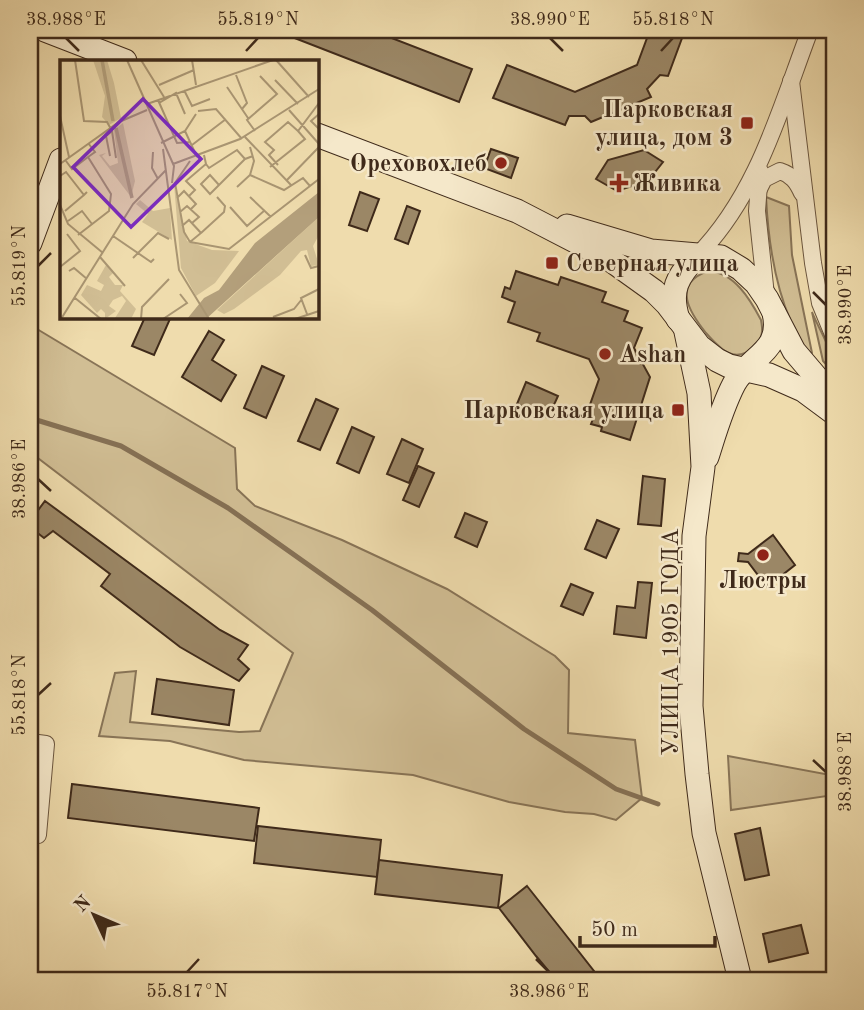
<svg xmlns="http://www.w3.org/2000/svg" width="864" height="1010" font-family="'Old Standard TT',serif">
<rect width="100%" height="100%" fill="#efdcad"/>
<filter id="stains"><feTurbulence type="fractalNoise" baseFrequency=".00286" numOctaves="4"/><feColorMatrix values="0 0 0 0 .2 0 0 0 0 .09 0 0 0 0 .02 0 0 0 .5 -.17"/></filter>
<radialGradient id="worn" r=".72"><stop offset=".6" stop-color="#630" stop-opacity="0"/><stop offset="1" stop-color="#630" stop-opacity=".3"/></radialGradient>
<g fill="#d1be94" stroke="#887457" stroke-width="2">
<path d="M 766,197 L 789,206 L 792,255 L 812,353 L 808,357 C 803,346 796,334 791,322 C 775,285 768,237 766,197 Z"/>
<path d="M 708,271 C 734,272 750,299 761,320 C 763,330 763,338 755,346 C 735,365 721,350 706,333 C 690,313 671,284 708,271 Z"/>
<path d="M 812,312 C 820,332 834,351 834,373 L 823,361 Z"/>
<path d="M 32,326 L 235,448 L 237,489 L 255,506 L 342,540 L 447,589 L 555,656 L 569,670 L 568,733 L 635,740 L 642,798 L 616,820 L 594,814 L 565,812 L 509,802 L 413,775 L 244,760 L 170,741 L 99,736 L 115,673 L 136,671 L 130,722 L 239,732 L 260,731 L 293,653 L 30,452 L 30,334 Z"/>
<path d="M 728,756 L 830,775 L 834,773 L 834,795 L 731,810 Z"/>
</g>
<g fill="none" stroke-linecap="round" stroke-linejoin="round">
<path stroke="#857054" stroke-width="5" d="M 30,418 L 121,446 L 228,508 L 372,610 L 524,729 L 616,789 L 658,804"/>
</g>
<g fill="#9b8766" stroke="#3f2a1a" stroke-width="2">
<path d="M 274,30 L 371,30 L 472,69 L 459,102 Z"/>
<path d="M 650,30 L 685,30 L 668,76 L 660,75 L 647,89 L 651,97 L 591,122 L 585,116 L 569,116 L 565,125 L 493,98 L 507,65 L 575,92 L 637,65 Z"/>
<path d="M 30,90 L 38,104 L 30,122 Z"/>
<path d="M 491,149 L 518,158 L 511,178 L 484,168 Z"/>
<path d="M 644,150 L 663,162 L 648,181 L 617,191 L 596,179 L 608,160 Z"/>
<path d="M 360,192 L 379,199 L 367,231 L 349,225 Z"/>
<path d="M 407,206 L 420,211 L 408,244 L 395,239 Z"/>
<path d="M 516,271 L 558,285 L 561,277 L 606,292 L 602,302 L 628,311 L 624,321 L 642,328 L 634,348 L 650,377 L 630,440 L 601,431 L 602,427 L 591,424 L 593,419 L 586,416 L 599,379 L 589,359 L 537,341 L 540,333 L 508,322 L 515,302 L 502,297 L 505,287 L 510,289 Z"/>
<path d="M 145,317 L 170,319 L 154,355 L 132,346 Z"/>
<path d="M 209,331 L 224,340 L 212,360 L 236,375 L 221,401 L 182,377 Z"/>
<path d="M 262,366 L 284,376 L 266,418 L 244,408 Z"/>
<path d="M 526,382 L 558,396 L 548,418 L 517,404 Z"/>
<path d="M 316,399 L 338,409 L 320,450 L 298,441 Z"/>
<path d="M 352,427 L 374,437 L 359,473 L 337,463 Z"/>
<path d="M 402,439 L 423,449 L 409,483 L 387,474 Z"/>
<path d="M 418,466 L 434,473 L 419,507 L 403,500 Z"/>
<path d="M 643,476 L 665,479 L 661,526 L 638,524 Z"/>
<path d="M 45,501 L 220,630 L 248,645 L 238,659 L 249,669 L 239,681 L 180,647 L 101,586 L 110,574 L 53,531 L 44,538 L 30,527 L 30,521 Z"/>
<path d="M 465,513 L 487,522 L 477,547 L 455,537 Z"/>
<path d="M 597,520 L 619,529 L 606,558 L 585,549 Z"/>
<path d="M 773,535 L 795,565 L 767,587 L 748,562 L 738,561 L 739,553 L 748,554 Z"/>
<path d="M 638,582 L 652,583 L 646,638 L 614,634 L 617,606 L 635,608 Z"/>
<path d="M 571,584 L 593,593 L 583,615 L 561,606 Z"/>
<path d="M 157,679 L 234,690 L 229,725 L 152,714 Z"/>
<path d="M 72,784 L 259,808 L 254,841 L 68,818 Z"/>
<path d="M 258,826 L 381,840 L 377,877 L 254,863 Z"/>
<path d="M 760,828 L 769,875 L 745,880 L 735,834 Z"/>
<path d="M 379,860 L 502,875 L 498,908 L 375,894 Z"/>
<path d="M 527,886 L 565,934 L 601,980 L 556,980 L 536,956 L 499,908 Z"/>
<path d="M 801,925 L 808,953 L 769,962 L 763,934 Z"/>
</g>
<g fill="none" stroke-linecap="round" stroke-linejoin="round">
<defs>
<g id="street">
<path d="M 791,81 L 813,263 L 820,303 L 834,337"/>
<path d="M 760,171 L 757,211 L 766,295"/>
<path d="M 759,189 L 764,179 L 780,171 C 792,175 797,182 802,193"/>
<path d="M 697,256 C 758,194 780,109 810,30"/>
<path d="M 30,742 L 46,744 L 38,835"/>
</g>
<g id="secondary">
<path d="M 45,30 L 125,61"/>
<path d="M 317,135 L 517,211 L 608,258 L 654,291 L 667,304 L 699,346 L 717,360 L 729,366 L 769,375 L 803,390 L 834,413"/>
<path d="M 567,226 L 651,251 L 721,257 L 741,269 L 756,283 L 767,299 L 794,351 L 834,398"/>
<path d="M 30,243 L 61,160"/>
<path d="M 678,319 C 669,291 677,276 697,256"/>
<path d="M 686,332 L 699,393 L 703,467 L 694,536 L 691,706 L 697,774 L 704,833 L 740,980"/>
<path d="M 707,457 C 715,432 722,407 734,384 C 749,356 783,352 774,313"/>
</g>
</defs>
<use href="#street" stroke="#6b563f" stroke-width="18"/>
<use href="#secondary" stroke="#3f2a1a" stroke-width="25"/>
<use href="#street" stroke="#f5e8ca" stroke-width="16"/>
<use href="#secondary" stroke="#f5e8ca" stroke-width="23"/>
</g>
<path fill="none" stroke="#3f2a1a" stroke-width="2.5" d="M 66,38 L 79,51M 550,38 L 563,51M 246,51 L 258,38M 661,51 L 673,38M 38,266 L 51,253M 813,292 L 826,305M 38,479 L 51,491M 38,695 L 51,683M 813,760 L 826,772M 536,959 L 549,972M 187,972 L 199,959"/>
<g fill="#8f2418" stroke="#f5e8ca" stroke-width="2.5">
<rect x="740" y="116" width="14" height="14" rx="3.5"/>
<circle cx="501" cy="163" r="7"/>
<path d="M615.5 172.5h7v7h7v7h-7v7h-7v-7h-7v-7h7z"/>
<rect x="545" y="256" width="14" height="14" rx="3.5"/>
<circle cx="605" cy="354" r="7"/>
<rect x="671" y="403" width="14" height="14" rx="3.5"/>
<circle cx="763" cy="555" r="7"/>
</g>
<g text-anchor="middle" stroke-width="5" stroke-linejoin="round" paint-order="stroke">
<g font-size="24" font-weight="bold" fill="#3f2a1a" stroke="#f5e8ca" text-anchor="end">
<text x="733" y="117">Парковская<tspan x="733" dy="28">улица, дом 3</tspan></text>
<text x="487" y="171">Ореховохлеб</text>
<text x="633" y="191" text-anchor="start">Живика</text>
<text x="566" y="271" text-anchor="start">Северная улица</text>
<text x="619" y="362" text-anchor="start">Аshan</text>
<text x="664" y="418">Парковская улица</text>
<text x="763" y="588" text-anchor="middle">Люстры</text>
</g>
<g font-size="24" fill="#3f2a1a" stroke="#f5e8ca">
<text transform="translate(670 642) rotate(-90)" y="8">УЛИЦА 1905 ГОДА</text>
</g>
</g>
<g transform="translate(60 60)">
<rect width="259" height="259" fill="#efdcad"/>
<path d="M 33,0 L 47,0 L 54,23 L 61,58 L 49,65 L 42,57 L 45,36 ZM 63,63 L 75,121 L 71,137 L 39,95 L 46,93 L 42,96 L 50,106 L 58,103 L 54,70 ZM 114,124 L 127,181 L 152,190 L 179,191 L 155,223 L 136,236 L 121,208 ZM 80,140 L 93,151 L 110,148 L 112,180 L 82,162 L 88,154 L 76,144 ZM 259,157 L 259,175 L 253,186 L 259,205 L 251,206 L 247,190 L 241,191 L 220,215 L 174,249 L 164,254 L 157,250 ZM 46,205 L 53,213 L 49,217 L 55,225 L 63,225 L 60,231 L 76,249 L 71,259 L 55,258 L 66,241 L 62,236 L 53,240 L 49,246 L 56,251 L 45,259 L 45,253 L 41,249 L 37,253 L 21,235 L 27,225 L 41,231 L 44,225 L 37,221 Z" fill="#d1be94"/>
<path d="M 259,132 L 259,157 L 146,259 L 127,259 L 144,238 L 159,230 L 195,183 Z" fill="#b39f7b"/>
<path fill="none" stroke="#b39f7b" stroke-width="3.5" d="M 42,0 L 53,61M 56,68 L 72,138"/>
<path fill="none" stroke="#a99572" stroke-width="2" d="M 15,0 L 24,61 L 47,62 L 52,71 L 46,76 L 50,96M 67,0 L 114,106 L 112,123M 81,0 L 104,37M 132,0 L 136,25M 216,0 L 249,37M 176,15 L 187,43 L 182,49M 215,20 L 238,44M 99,25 L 134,10M 167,27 L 188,58M 124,30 L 132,46 L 150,39M 98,40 L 117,83 L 130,82M 99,43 L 116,33 L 125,54M 87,44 L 213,0M 229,50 L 259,84M 138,51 L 156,49 L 182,79M 259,54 L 251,61 L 259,69M 0,56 L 9,97M 52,71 L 56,98M 125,71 L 137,97M 195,71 L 187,60 L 217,34 L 200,16M 185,77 L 231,125M 101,83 L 125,71 L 136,54M 132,85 L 166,59M 103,89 L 119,210 L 149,259M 93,92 L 92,108 L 98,119M 6,101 L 12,109 L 28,97 L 35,92 L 28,83M 130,101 L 115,123 L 124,172 L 130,182M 0,104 L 59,62 L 87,50M 113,104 L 180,79 L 259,29M 146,104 L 149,108 L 177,90 L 185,99 L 193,96M 218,105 L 209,95 L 214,90 L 205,82 L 228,62 L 238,71 L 259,43M 210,107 L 245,79 L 238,71M 190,115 L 224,130 L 243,118 L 250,126M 0,116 L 6,112 L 24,135 L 27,132M 226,121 L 259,87M 159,125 L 150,134 L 141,124 L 150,115 L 159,125 L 185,99M 177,127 L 190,115 L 194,101 L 190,87M 129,136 L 135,130 L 126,121 L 146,104 L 144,95M 190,137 L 211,157M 117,138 L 124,131 L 136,144 L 131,149M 0,145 L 8,164 L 43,193M 170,147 L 187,166 L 205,150M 5,151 L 24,135M 120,152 L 127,146 L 139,157 L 132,163M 8,161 L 22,151 L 32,164M 122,166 L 129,160 L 141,173 L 130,182M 141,173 L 164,152 L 165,146 L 157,137M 18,175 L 49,151 L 51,134 L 28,97M 53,176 L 91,202 L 94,199M 130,182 L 169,189 L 259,119M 245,195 L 251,208 L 259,206M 40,197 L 65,226M 73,198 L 98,173 L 109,179M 0,207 L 20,191 L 7,174M 9,211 L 14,208 L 27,219M 15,238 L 41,259M 247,254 L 241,238 L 259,229M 213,257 L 234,249 L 242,239M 1,259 L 73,144 L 106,110M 81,259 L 82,247 L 109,219M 103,259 L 127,243 L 120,234M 235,259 L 259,251"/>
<path fill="#7b2cbf" fill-opacity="0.15" stroke="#7b2cbf" stroke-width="3.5" d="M 83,39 L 141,99 L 71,167 L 13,107 Z"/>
<rect width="259" height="259" fill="none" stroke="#3f2a1a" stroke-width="3.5"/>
</g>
<rect width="864" height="1010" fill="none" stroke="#efdcad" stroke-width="77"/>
<g transform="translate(94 915) rotate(314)" stroke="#f5e8ca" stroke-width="5" paint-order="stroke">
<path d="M0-5L12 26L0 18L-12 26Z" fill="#3f2a1a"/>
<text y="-10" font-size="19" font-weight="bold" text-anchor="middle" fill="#3f2a1a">N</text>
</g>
<path d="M580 936v10h135v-10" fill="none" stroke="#3f2a1a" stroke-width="3.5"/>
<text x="591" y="936" font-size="21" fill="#3f2a1a" stroke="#f5e8ca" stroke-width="5" paint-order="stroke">50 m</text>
<rect x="38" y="38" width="788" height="934" fill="none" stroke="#3f2a1a" stroke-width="2.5"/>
<g font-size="18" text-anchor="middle" fill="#3f2a1a">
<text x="66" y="25">38.988°E</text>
<text x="258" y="25">55.819°N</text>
<text x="550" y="25">38.990°E</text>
<text x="673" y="25">55.818°N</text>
<text transform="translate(19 266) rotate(-90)" y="6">55.819°N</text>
<text transform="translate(845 305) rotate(-90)" y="6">38.990°E</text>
<text transform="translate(19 479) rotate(-90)" y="6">38.986°E</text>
<text transform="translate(19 695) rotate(-90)" y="6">55.818°N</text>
<text transform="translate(845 772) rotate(-90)" y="6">38.988°E</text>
<text x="187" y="997">55.817°N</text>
<text x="549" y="997">38.986°E</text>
</g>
<rect width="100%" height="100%" filter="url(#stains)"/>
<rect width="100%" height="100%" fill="url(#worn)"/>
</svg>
